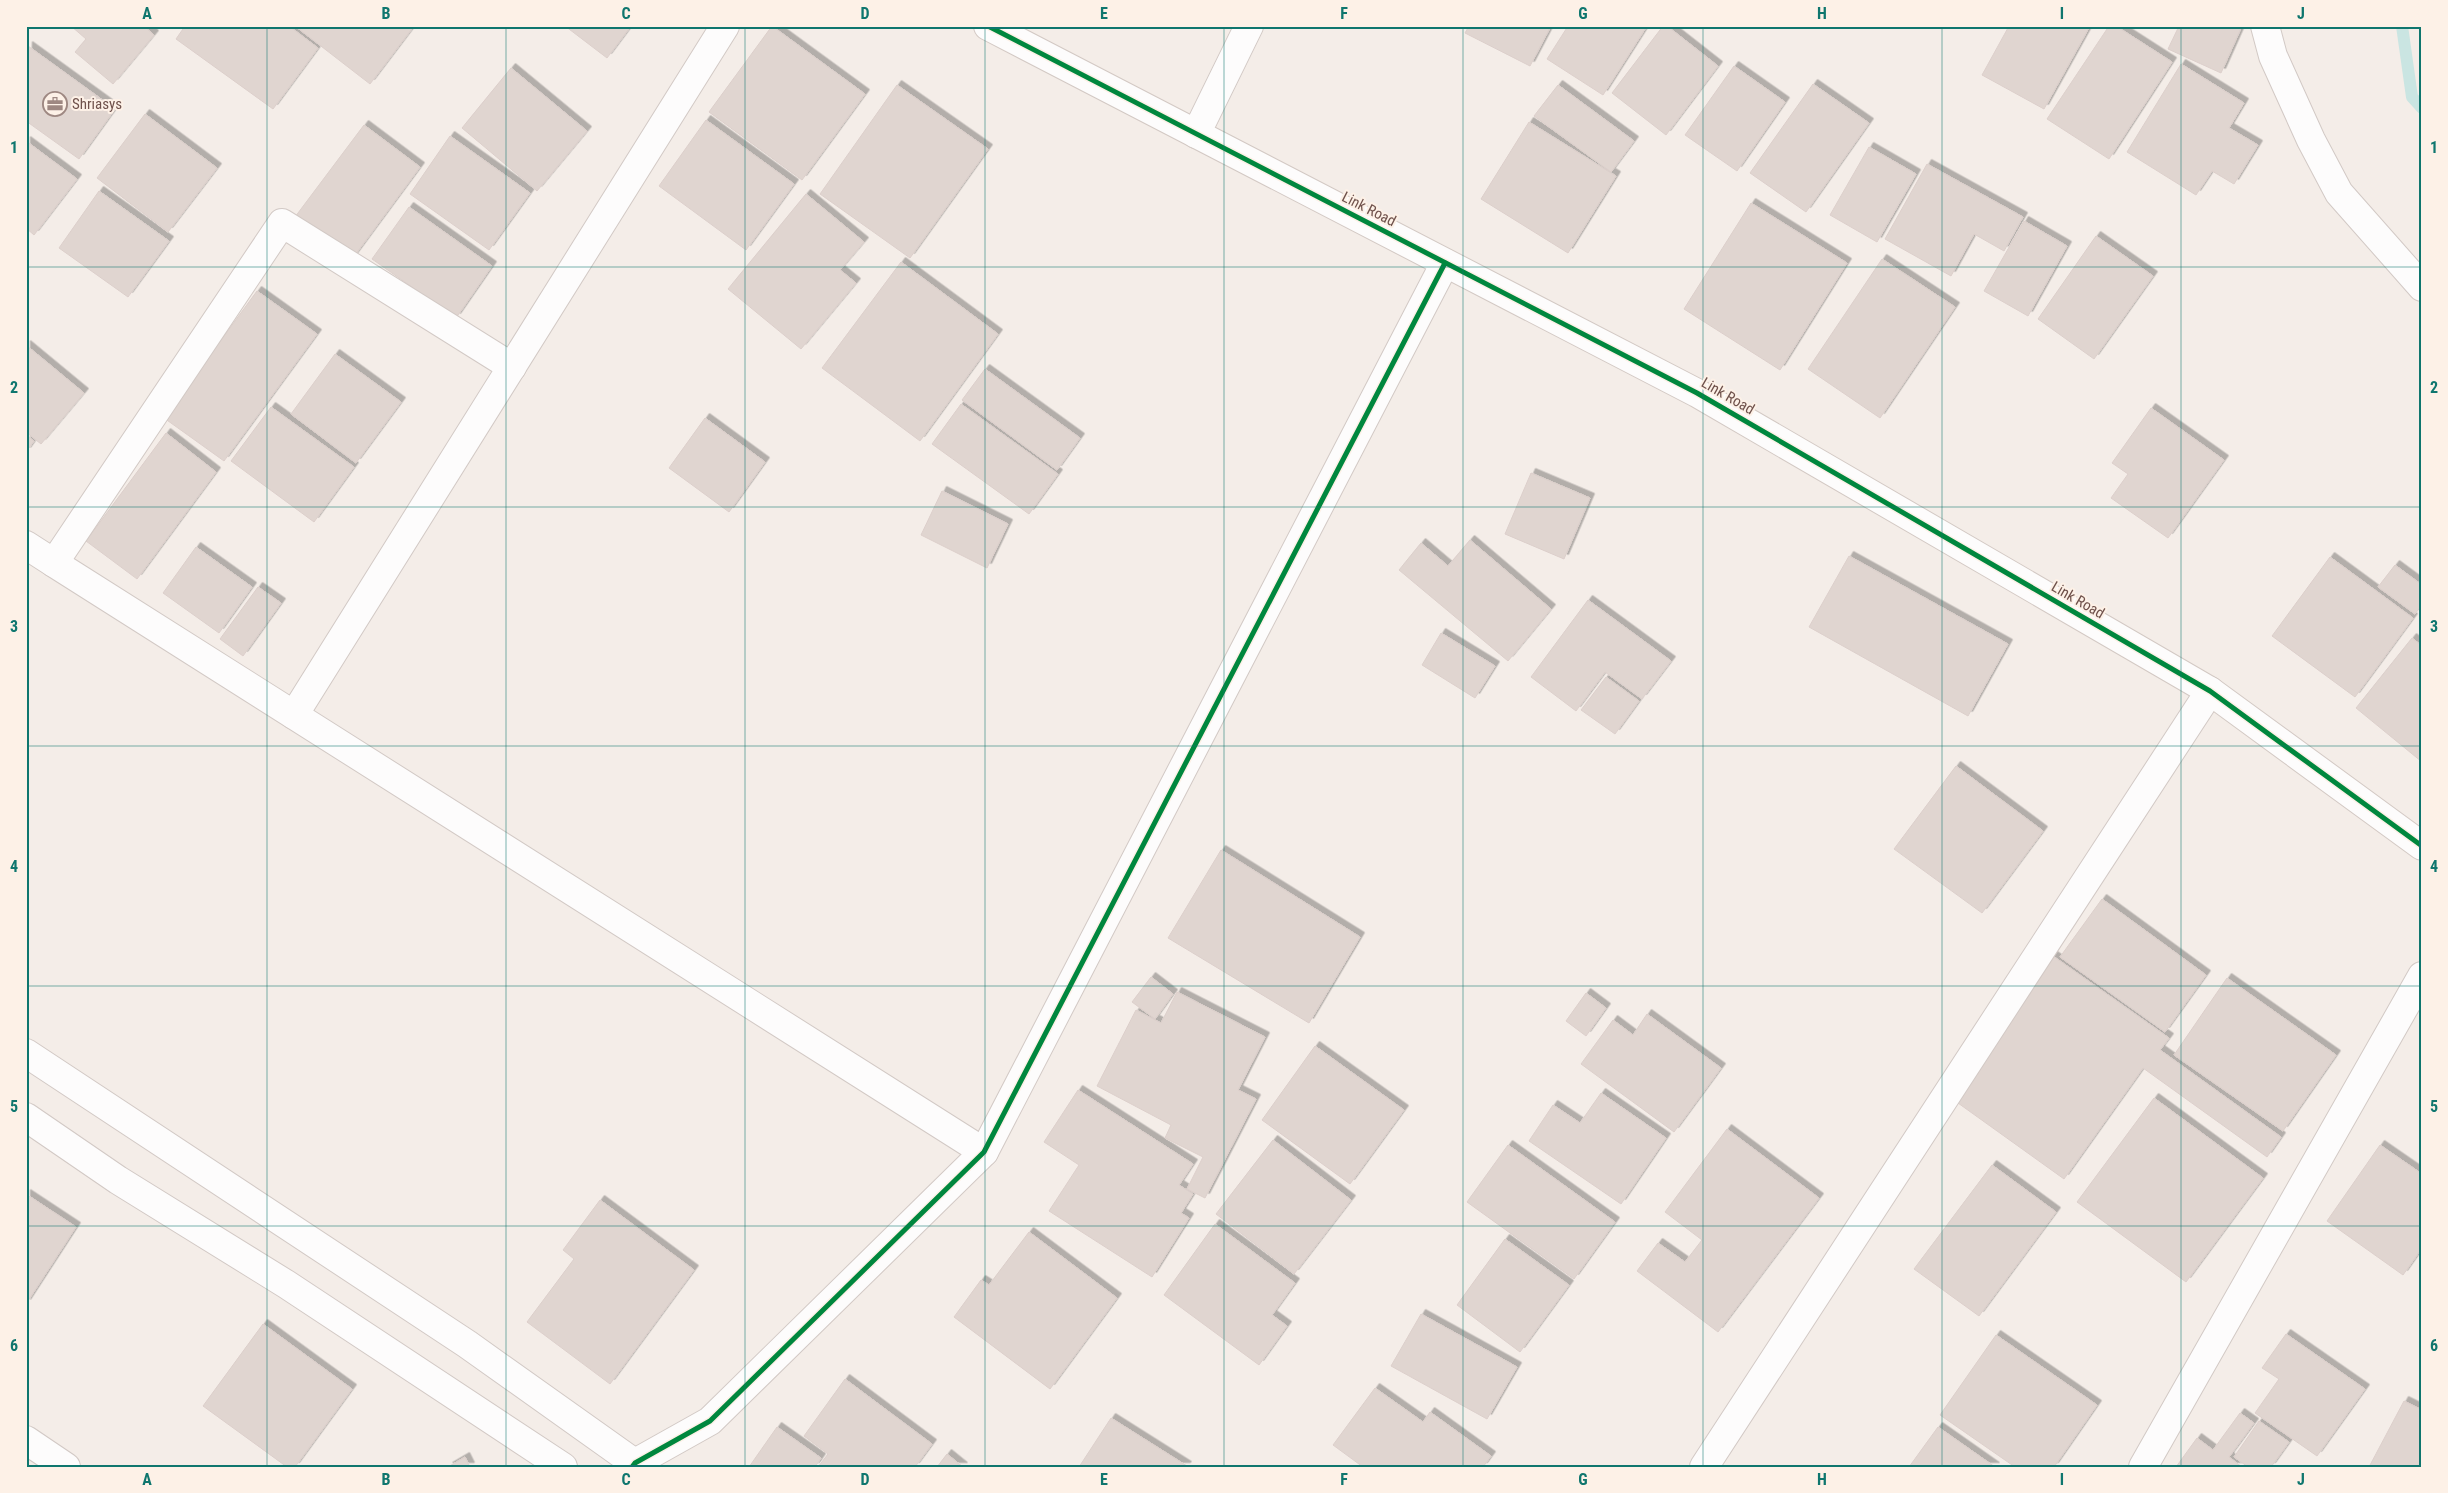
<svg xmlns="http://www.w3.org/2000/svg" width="2448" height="1493" font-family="'Roboto Condensed',sans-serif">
<defs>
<filter id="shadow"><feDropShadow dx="4.5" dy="-4.5" stdDeviation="0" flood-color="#0004"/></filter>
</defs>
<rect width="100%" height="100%" fill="#f4ede8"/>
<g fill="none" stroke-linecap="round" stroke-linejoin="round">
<path stroke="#cae5e2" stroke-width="12" d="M 2402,26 L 2412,97 L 2422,108"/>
</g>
<g fill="#e0d5d0" stroke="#dccfcb" filter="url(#shadow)">
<path d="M 71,26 L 144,26 L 154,35 L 113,84 L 75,52 L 86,39 Z"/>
<path d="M 185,26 L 289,26 L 318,48 L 273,109 L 176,39 Z"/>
<path d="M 295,26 L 414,26 L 370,84 Z"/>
<path d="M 565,26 L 631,26 L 607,58 Z"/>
<path d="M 772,26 L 865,94 L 802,180 L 709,112 Z"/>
<path d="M 1469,26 L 1551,26 L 1530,66 L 1465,33 Z"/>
<path d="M 1568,26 L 1647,26 L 1603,95 L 1547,59 Z"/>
<path d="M 1663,26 L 1667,26 L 1718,66 L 1666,135 L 1612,93 Z"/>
<path d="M 2009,26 L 2090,26 L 2044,109 L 1982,75 Z"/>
<path d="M 2109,26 L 2116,26 L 2172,62 L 2109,159 L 2047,119 Z"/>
<path d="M 2179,26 L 2242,26 L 2221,73 L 2168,49 Z"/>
<path d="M 28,46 L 115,109 L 79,159 L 26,121 Z"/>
<path d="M 2181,64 L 2244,103 L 2229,128 L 2258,145 L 2234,184 L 2212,171 L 2196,195 L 2127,152 Z"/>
<path d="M 1734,66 L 1785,102 L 1737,171 L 1685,135 Z"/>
<path d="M 511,68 L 587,131 L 537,191 L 462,128 Z"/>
<path d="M 1813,84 L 1869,123 L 1806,212 L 1750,173 Z"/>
<path d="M 897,85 L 988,149 L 910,258 L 820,194 Z"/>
<path d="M 1558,85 L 1634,141 L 1611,172 L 1534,116 Z"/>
<path d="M 145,114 L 217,168 L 168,232 L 97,178 Z"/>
<path d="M 706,120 L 794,184 L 746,250 L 659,186 Z"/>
<path d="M 1529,122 L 1616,176 L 1568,253 L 1481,199 Z"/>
<path d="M 364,125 L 420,167 L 352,259 L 295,217 Z"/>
<path d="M 450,136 L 530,193 L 489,250 L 410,194 Z"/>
<path d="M 26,141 L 77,179 L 34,235 L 26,228 Z"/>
<path d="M 1869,147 L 1916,174 L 1877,242 L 1830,215 Z"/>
<path d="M 1927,164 L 2023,217 L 2004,251 L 1974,234 L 1951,276 L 1885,239 Z"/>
<path d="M 99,191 L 169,241 L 128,297 L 59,248 Z"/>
<path d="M 806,194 L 864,242 L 840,270 L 856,283 L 801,349 L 728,289 Z"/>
<path d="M 1751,203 L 1847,263 L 1780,370 L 1684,309 Z"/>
<path d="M 409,207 L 492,266 L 456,318 L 372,259 Z"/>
<path d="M 2024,221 L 2067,246 L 2028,316 L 1984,291 Z"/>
<path d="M 2096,236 L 2153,276 L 2094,359 L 2038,319 Z"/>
<path d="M 1882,259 L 1955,307 L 1880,418 L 1808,369 Z"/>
<path d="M 901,262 L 998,334 L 920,441 L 822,368 Z"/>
<path d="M 257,291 L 317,334 L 224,461 L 164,418 Z"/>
<path d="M 26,345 L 84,393 L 41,444 L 26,432 Z"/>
<path d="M 335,354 L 401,402 L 356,463 L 291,414 Z"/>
<path d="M 985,369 L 1080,438 L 1057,470 L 962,400 Z"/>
<path d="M 961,404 L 1058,474 L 1029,514 L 932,444 Z"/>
<path d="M 271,407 L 354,467 L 314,522 L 231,461 Z"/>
<path d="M 2151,408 L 2224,460 L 2168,538 L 2111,498 L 2128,474 L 2112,463 Z"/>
<path d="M 705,418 L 765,462 L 729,512 L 669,468 Z"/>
<path d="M 166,433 L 216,472 L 137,579 L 86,541 Z"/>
<path d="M 26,435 L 34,441 L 26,452 Z"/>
<path d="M 1531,473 L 1590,498 L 1564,559 L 1505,534 Z"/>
<path d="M 942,491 L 1008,524 L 987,568 L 921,535 Z"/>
<path d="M 1470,540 L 1551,609 L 1508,661 L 1399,570 L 1421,543 L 1448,566 Z"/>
<path d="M 196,547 L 252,587 L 219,633 L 163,593 Z"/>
<path d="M 1849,556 L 2008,644 L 1968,716 L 1809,627 Z"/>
<path d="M 2330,557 L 2413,618 L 2355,697 L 2272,636 Z"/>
<path d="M 2395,565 L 2422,585 L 2422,605 L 2415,614 L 2378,587 Z"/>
<path d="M 258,587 L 281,603 L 243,656 L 220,639 Z"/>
<path d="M 1588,600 L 1671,661 L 1642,699 L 1605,672 L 1576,711 L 1531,677 Z"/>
<path d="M 1441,633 L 1495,666 L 1475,698 L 1422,665 Z"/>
<path d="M 2412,638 L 2422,646 L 2422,762 L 2356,708 Z"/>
<path d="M 1606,677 L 1639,701 L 1615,734 L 1581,710 Z"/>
<path d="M 1956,766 L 2043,831 L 1982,913 L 1894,849 Z"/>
<path d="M 1221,850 L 1360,937 L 1309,1023 L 1168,938 Z"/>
<path d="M 2102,899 L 2206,975 L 2165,1032 L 2060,957 Z"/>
<path d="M 2053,956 L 2169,1038 L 2160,1050 L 2281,1137 L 2267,1157 L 2143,1068 L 2064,1179 L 1951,1098 Z"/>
<path d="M 1151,977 L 1173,994 L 1155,1019 L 1132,1002 Z"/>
<path d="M 2227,978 L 2336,1055 L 2283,1131 L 2174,1055 Z"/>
<path d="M 1177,992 L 1265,1037 L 1238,1090 L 1256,1099 L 1205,1198 L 1187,1189 L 1203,1157 L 1165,1138 L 1171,1125 L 1097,1086 L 1136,1010 L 1161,1023 Z"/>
<path d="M 1586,993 L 1606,1008 L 1586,1036 L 1566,1021 Z"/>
<path d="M 1647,1014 L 1721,1068 L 1674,1132 L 1581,1064 L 1613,1020 L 1633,1035 Z"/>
<path d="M 1315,1046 L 1404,1110 L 1350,1184 L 1262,1120 Z"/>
<path d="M 1078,1090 L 1193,1164 L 1179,1185 L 1193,1194 L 1181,1213 L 1189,1218 L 1152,1277 L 1049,1211 L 1079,1165 L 1044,1142 Z"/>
<path d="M 1601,1093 L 1666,1138 L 1621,1204 L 1529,1141 L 1553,1105 L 1580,1123 Z"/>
<path d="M 2154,1098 L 2263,1178 L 2186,1282 L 2077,1202 Z"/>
<path d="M 1727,1129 L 1819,1198 L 1718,1332 L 1637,1271 L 1658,1243 L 1685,1262 L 1702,1240 L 1665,1212 Z"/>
<path d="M 1273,1140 L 1351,1200 L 1294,1274 L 1216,1214 Z"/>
<path d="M 1508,1145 L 1615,1222 L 1574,1279 L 1467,1202 Z"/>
<path d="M 2380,1145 L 2422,1174 L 2422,1248 L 2403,1275 L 2327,1221 Z"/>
<path d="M 1992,1165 L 2056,1212 L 1979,1316 L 1914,1269 Z"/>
<path d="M 26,1194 L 76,1227 L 26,1304 Z"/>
<path d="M 600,1200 L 694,1270 L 610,1384 L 527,1322 L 574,1259 L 563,1250 Z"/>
<path d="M 1215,1224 L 1295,1283 L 1272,1315 L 1287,1326 L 1259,1365 L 1164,1295 Z"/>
<path d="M 1029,1232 L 1117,1298 L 1050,1389 L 954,1317 L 981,1280 L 989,1285 Z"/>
<path d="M 1505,1239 L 1569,1285 L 1520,1352 L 1457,1305 Z"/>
<path d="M 1421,1314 L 1517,1367 L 1487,1419 L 1391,1366 Z"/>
<path d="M 263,1324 L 352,1389 L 295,1467 L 287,1467 L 203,1406 Z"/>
<path d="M 2286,1334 L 2365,1389 L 2317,1456 L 2255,1413 L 2279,1379 L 2262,1368 Z"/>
<path d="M 1996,1335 L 2097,1405 L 2054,1467 L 2015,1467 L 1940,1415 Z"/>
<path d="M 845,1379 L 932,1444 L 915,1467 L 818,1467 L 828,1454 L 804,1436 Z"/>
<path d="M 1375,1388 L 1423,1422 L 1430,1412 L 1491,1456 L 1483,1467 L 1363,1467 L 1333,1445 Z"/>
<path d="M 2404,1401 L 2422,1410 L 2422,1467 L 2369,1467 Z"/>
<path d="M 2240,1413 L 2254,1423 L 2229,1457 L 2242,1467 L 2176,1467 L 2197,1438 L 2213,1450 Z"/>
<path d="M 1111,1418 L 1187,1466 L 1186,1467 L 1079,1467 Z"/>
<path d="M 2259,1421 L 2289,1442 L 2271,1467 L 2248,1467 L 2234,1457 Z"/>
<path d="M 777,1427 L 821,1458 L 815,1467 L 749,1467 Z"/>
<path d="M 1938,1427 L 1995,1467 L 1909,1467 Z"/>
<path d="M 947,1454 L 963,1467 L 937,1467 Z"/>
<path d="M 465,1457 L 470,1467 L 448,1467 Z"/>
</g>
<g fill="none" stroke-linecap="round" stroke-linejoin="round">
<defs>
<g id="street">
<path d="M 2265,26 L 2273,56 L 2311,140 L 2339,193 L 2422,287"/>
<path d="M 1196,134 L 1249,26"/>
<path d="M 26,545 L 54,563 L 282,223 L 512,367"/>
<path d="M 54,563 L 984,1152"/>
<path d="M 294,715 L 725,26"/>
<path d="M 26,1053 L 467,1344 L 640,1467"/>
<path d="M 26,1117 L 118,1180 L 286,1284 L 563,1467"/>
<path d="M 26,1440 L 66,1467"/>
<path d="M 632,1467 L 635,1463 L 710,1421 L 984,1152 L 1445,263"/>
<path d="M 1704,1467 L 2210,691"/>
<path d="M 2143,1467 L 2422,976"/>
</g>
<path id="secondary" d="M 988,26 L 1697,393 L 2210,691 L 2422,846"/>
</defs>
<use href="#street" stroke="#d2c9c5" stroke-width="30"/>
<use href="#secondary" stroke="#d3c9c4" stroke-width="30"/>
<use href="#street" stroke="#fdfcfc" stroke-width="28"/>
<use href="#secondary" stroke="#fdfcfc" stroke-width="28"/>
<defs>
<g id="cycleway">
<path d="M 988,26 L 1697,393 L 2210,691 L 2422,846"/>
<path d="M 632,1467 L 635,1463 L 710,1421 L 984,1152 L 1445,263"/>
</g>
</defs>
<use href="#cycleway" stroke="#fdf1e7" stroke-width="8"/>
<use href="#cycleway" stroke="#00873e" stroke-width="5"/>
</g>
<path fill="none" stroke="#0f766e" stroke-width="1" stroke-opacity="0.55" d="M 267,26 L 267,1467M 506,26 L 506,1467M 745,26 L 745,1467M 985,26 L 985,1467M 1224,26 L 1224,1467M 1463,26 L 1463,1467M 1703,26 L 1703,1467M 1942,26 L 1942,1467M 2181,26 L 2181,1467M 26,267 L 2422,267M 26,507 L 2422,507M 26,746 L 2422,746M 26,986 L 2422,986M 26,1226 L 2422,1226"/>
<defs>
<symbol id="office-ring" viewBox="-11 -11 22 22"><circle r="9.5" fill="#fdf1e7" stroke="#9e8882" stroke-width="1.5"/><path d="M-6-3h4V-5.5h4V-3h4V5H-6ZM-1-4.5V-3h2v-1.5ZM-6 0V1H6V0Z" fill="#9e8882"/></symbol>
</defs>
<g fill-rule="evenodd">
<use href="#office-ring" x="41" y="90" width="28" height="28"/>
</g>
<g text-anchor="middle" stroke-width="4" stroke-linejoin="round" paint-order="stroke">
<g font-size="15" fill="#6f514b" stroke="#fdf1e7" text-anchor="start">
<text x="72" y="109">Shriasys</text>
</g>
<g font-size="15" fill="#6f514b" stroke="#fdf1e7">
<text transform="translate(1369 209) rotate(27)" y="5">Link Road</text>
<text transform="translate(1728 396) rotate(30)" y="5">Link Road</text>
<text transform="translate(2078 600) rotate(30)" y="5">Link Road</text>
</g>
</g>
<rect width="2448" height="1493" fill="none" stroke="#fdf1e7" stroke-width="55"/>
<rect x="28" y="28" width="2392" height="1438" fill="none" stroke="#0f766e" stroke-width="2"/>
<g font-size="16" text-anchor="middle" font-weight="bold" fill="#0f766e">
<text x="147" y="19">A</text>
<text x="386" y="19">B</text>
<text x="626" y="19">C</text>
<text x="865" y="19">D</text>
<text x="1104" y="19">E</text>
<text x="1344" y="19">F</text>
<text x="1583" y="19">G</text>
<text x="1822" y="19">H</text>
<text x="2062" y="19">I</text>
<text x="2301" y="19">J</text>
<text x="14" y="153">1</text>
<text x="2434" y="153">1</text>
<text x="14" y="393">2</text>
<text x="2434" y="393">2</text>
<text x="14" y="632">3</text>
<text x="2434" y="632">3</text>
<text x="14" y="872">4</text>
<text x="2434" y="872">4</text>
<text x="14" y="1112">5</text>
<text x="2434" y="1112">5</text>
<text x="14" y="1351">6</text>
<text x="2434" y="1351">6</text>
<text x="147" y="1485">A</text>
<text x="386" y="1485">B</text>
<text x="626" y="1485">C</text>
<text x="865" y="1485">D</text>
<text x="1104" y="1485">E</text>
<text x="1344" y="1485">F</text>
<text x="1583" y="1485">G</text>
<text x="1822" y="1485">H</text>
<text x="2062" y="1485">I</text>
<text x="2301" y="1485">J</text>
</g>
</svg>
